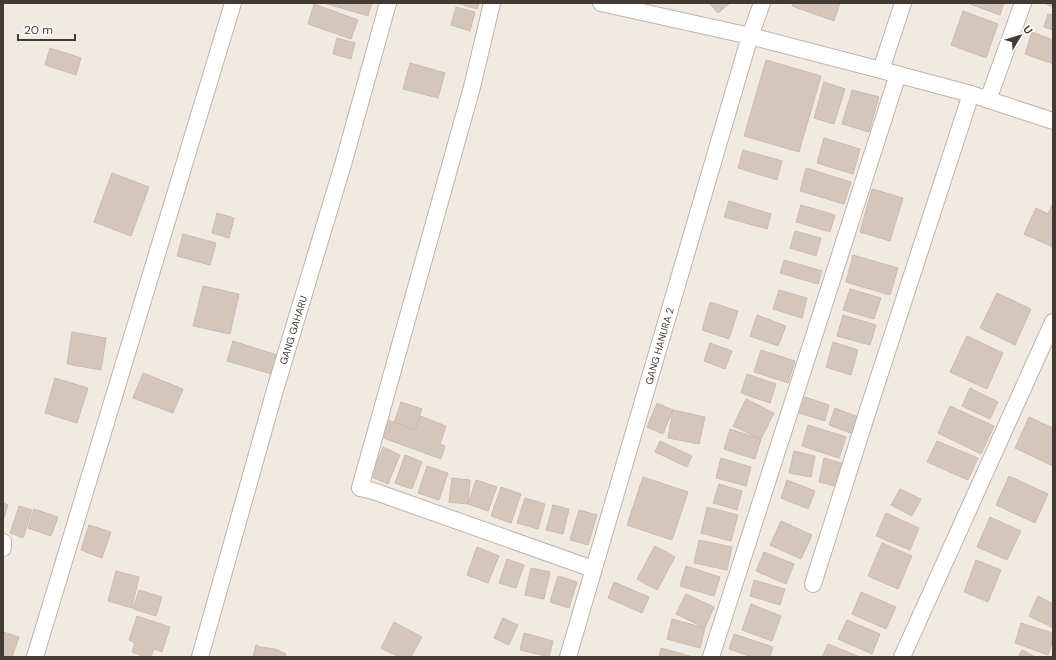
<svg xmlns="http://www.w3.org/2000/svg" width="1056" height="660" font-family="'DM Sans',sans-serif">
<rect width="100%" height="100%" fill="#f1eae3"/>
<g fill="#d5c6bb" stroke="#cdbaac">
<path d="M 324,3 L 372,3 L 368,16 Z"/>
<path d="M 456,3 L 479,3 L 477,9 Z"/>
<path d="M 709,3 L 730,3 L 718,13 Z"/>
<path d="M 793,3 L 840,3 L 834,21 L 792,6 Z"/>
<path d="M 971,3 L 1004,3 L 1000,15 L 970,4 Z"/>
<path d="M 1044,3 L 1053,3 L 1053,7 Z"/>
<path d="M 314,4 L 358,20 L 351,39 L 308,24 Z"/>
<path d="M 456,7 L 475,12 L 470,31 L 451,25 Z"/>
<path d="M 963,11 L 998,24 L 986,58 L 951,45 Z"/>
<path d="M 1048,14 L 1053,15 L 1053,30 L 1044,27 Z"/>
<path d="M 1032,32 L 1053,40 L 1053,64 L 1025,54 Z"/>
<path d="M 337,38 L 355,43 L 351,59 L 333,54 Z"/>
<path d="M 50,48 L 81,58 L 76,75 L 45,65 Z"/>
<path d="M 766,60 L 821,76 L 799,152 L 744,136 Z"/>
<path d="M 410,63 L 445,73 L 438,98 L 403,89 Z"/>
<path d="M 824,82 L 845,89 L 834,124 L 814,118 Z"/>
<path d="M 852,90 L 879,97 L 869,132 L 842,124 Z"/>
<path d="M 824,138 L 860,149 L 853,174 L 817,163 Z"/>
<path d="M 743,150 L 782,161 L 777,180 L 738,168 Z"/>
<path d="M 806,168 L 851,182 L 844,204 L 800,191 Z"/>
<path d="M 112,173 L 149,187 L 131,236 L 94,222 Z"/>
<path d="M 872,189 L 903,198 L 890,241 L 860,232 Z"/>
<path d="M 729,201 L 771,214 L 767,229 L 724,217 Z"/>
<path d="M 1053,203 L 1053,247 L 1024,234 L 1036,208 L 1048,214 Z"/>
<path d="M 801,205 L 835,215 L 830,232 L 796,222 Z"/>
<path d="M 217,213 L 234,218 L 229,238 L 212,233 Z"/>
<path d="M 795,231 L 821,238 L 816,256 L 790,248 Z"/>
<path d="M 183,234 L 216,243 L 210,265 L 177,256 Z"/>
<path d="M 853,255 L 898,268 L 890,295 L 846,282 Z"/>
<path d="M 784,260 L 822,271 L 818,284 L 780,273 Z"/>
<path d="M 203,286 L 239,294 L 230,334 L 193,326 Z"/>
<path d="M 850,289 L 881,298 L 874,319 L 843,310 Z"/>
<path d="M 779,290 L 807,298 L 802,318 L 773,309 Z"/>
<path d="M 997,293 L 1031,309 L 1015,345 L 980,328 Z"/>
<path d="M 710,302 L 738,311 L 729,339 L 702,330 Z"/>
<path d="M 757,315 L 786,326 L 778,346 L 750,336 Z"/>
<path d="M 843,315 L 876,325 L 870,345 L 837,336 Z"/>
<path d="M 72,332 L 106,338 L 101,370 L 67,364 Z"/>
<path d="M 967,336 L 1003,353 L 987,389 L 950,372 Z"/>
<path d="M 233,341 L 280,356 L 275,375 L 227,361 Z"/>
<path d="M 833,342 L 858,350 L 851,375 L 826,367 Z"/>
<path d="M 710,343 L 732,351 L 725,369 L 704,361 Z"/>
<path d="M 761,350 L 795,361 L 788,383 L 754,372 Z"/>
<path d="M 143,373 L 183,389 L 173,413 L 133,398 Z"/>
<path d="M 747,374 L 776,384 L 770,403 L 741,393 Z"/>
<path d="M 55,378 L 88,388 L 77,423 L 45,413 Z"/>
<path d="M 970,388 L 998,402 L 990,419 L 962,406 Z"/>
<path d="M 805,397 L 829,405 L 825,421 L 799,413 Z"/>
<path d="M 746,399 L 774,413 L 761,439 L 733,426 Z"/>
<path d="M 401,402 L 422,409 L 415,430 L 394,423 Z"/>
<path d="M 657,403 L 673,410 L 663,434 L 647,427 Z"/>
<path d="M 950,406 L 994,426 L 981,454 L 938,433 Z"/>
<path d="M 835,408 L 861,418 L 856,435 L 829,425 Z"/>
<path d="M 673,410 L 705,417 L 699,444 L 668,438 Z"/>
<path d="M 420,416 L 446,426 L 440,444 L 445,446 L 441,459 L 378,436 L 385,419 L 415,430 Z"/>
<path d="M 1029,417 L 1053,428 L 1053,466 L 1015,448 Z"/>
<path d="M 808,425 L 846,437 L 839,458 L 802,446 Z"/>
<path d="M 730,429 L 761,439 L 755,459 L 724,449 Z"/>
<path d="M 660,441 L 692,456 L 687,467 L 655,452 Z"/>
<path d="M 937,441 L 978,458 L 968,480 L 927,462 Z"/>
<path d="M 383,447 L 400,455 L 388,484 L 371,477 Z"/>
<path d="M 794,451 L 815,456 L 811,477 L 789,473 Z"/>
<path d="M 405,455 L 422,462 L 412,489 L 395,483 Z"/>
<path d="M 721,458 L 751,467 L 746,486 L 716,478 Z"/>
<path d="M 824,458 L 845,464 L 839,487 L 819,482 Z"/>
<path d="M 427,466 L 448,473 L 439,500 L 418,493 Z"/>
<path d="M 1009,476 L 1048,494 L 1035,523 L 996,505 Z"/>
<path d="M 643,477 L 688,492 L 672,540 L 627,525 Z"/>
<path d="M 452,478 L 470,480 L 468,504 L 449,502 Z"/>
<path d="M 476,480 L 497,487 L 488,511 L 468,504 Z"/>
<path d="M 787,480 L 815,491 L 808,509 L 781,498 Z"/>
<path d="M 719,484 L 742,491 L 737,510 L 713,503 Z"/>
<path d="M 501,487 L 521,494 L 511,523 L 491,516 Z"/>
<path d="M 900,489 L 921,499 L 912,516 L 891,505 Z"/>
<path d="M 525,498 L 545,504 L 538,529 L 517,523 Z"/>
<path d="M 3,503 L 8,505 L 4,518 L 3,517 Z"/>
<path d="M 553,505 L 569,509 L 563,534 L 546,530 Z"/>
<path d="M 19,506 L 32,510 L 23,538 L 10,533 Z"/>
<path d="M 707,507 L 738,515 L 731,541 L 701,533 Z"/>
<path d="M 34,509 L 58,517 L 51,536 L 28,528 Z"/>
<path d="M 579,510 L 597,515 L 588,545 L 570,540 Z"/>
<path d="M 886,513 L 919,528 L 910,550 L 876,536 Z"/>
<path d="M 990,517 L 1021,531 L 1007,560 L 977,547 Z"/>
<path d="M 781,521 L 812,535 L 801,559 L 770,545 Z"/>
<path d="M 89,525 L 111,532 L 102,558 L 81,550 Z"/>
<path d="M 699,540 L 732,547 L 727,570 L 694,563 Z"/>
<path d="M 882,543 L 912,556 L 898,589 L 868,576 Z"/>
<path d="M 655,546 L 675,557 L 657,590 L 637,579 Z"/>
<path d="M 477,547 L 499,556 L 488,583 L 467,575 Z"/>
<path d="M 764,552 L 794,564 L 786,584 L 756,571 Z"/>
<path d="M 507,559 L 524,565 L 516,588 L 499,583 Z"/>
<path d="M 976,560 L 1001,570 L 988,602 L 964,592 Z"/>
<path d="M 686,566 L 720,577 L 714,596 L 680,586 Z"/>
<path d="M 531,568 L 550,572 L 544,599 L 525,595 Z"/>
<path d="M 116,571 L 139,577 L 132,608 L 108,601 Z"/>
<path d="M 558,576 L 577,582 L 569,608 L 550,602 Z"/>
<path d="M 754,580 L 785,589 L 780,605 L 750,596 Z"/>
<path d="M 614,582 L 649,597 L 642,613 L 608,598 Z"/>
<path d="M 139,590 L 162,597 L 156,616 L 133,609 Z"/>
<path d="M 861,592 L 896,607 L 886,629 L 852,614 Z"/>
<path d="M 686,594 L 714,607 L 705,628 L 676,614 Z"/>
<path d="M 1038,596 L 1053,604 L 1053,628 L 1029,616 Z"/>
<path d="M 751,604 L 781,616 L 772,641 L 742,630 Z"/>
<path d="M 137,616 L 170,627 L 162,652 L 154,649 L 151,657 L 145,657 L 132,652 L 135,643 L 129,640 Z"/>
<path d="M 503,618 L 518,625 L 509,645 L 494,638 Z"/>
<path d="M 672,619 L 705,628 L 700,648 L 667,639 Z"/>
<path d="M 847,620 L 880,634 L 872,654 L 838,639 Z"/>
<path d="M 394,622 L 422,637 L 411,657 L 399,657 L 381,648 Z"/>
<path d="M 1021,623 L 1053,633 L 1053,640 L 1048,655 L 1015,643 Z"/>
<path d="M 3,632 L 19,637 L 12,657 L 3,656 Z"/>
<path d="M 524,633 L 553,641 L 549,657 L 520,650 Z"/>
<path d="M 734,634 L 773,647 L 770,657 L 752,657 L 729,649 Z"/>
<path d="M 828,644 L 860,657 L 822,657 Z"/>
<path d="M 256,645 L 260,647 L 275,649 L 286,654 L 285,657 L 253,657 Z"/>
<path d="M 661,648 L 693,657 L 659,657 Z"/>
<path d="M 1022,650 L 1036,657 L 1018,657 Z"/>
</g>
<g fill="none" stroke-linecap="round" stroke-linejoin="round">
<defs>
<g id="street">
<path d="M 492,3 L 472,87 L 360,488 L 373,491 L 593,569"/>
<path d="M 601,3 L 750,36 L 881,70 L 971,94 L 1053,121"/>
<path d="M 881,70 L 903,3"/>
<path d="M 988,100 L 1023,3"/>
<path d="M 3,542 L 3,548"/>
<path d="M 813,584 L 869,407 L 971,94"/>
<path d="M 35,657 L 233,3"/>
<path d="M 200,657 L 275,390 L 344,161 L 388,3"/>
<path d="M 568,657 L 750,36 L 762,3"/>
<path d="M 711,657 L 898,74"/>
<path d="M 902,657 L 1053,322"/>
</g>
</defs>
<use href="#street" stroke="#bfb3a9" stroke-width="18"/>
<use href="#street" stroke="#fff" stroke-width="16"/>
</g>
<g text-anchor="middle" stroke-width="3.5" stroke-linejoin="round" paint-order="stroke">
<g font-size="10" fill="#423a33" stroke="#fff">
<text transform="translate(293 330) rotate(-73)" y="4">GANG GAHARU</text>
<text transform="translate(659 346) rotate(-74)" y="4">GANG HANURA 2</text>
</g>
</g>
<rect width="1056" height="660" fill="none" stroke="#423a33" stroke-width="8"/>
<g transform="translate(1020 36) rotate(52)" stroke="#ffffff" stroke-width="3" paint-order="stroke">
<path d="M0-3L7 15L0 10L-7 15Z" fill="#423a33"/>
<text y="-6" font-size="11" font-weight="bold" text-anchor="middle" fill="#423a33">U</text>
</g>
<path d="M18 34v6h57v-6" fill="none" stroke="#423a33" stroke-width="2"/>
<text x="24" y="34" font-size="12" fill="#423a33" stroke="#ffffff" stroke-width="3" paint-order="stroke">20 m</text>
</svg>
